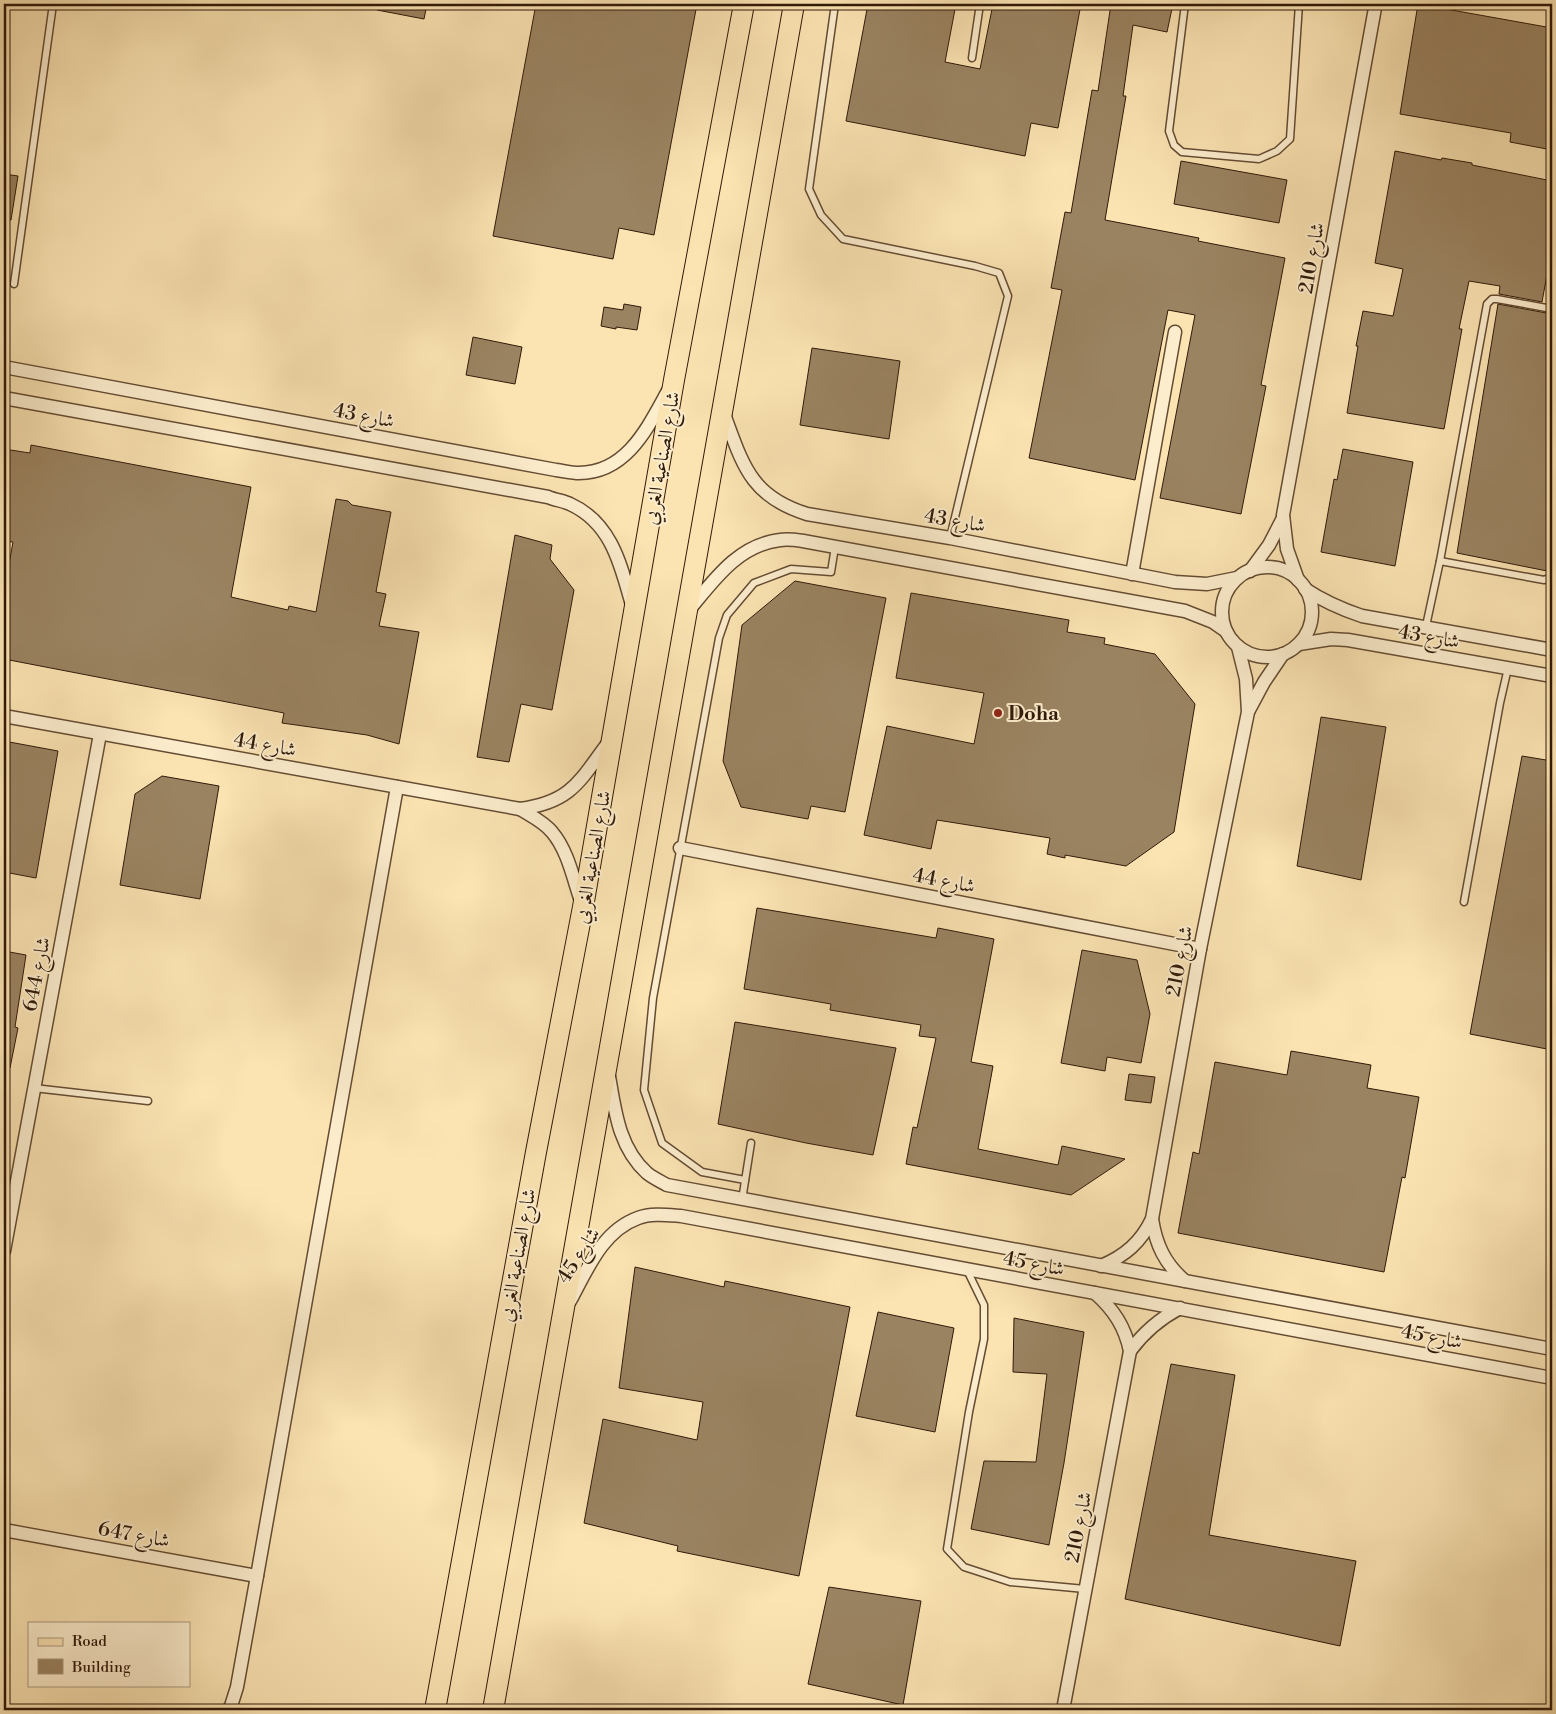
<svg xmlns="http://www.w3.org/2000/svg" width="1556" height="1714" font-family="'Libre Bodoni',Amiri,serif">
<rect width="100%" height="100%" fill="#fbe3b2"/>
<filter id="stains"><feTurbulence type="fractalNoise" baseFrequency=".004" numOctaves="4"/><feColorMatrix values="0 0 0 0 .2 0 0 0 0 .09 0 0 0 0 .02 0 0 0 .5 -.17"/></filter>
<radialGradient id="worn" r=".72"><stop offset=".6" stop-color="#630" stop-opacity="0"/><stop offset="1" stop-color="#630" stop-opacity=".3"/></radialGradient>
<g fill="#9a8361" stroke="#311a09">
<path d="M 378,4 L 427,4 L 424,19 L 377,10 Z"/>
<path d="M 536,4 L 697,4 L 654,235 L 619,228 L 613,259 L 493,236 Z"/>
<path d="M 868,4 L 956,4 L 945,62 L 980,69 L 993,4 L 1081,4 L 1058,128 L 1031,123 L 1025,156 L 846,121 Z"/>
<path d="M 1111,4 L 1173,4 L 1167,32 L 1133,25 L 1123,96 L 1126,96 L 1105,220 L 1199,238 L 1198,241 L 1285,258 L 1261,385 L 1266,386 L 1241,514 L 1160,498 L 1195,315 L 1168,310 L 1135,480 L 1029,458 L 1062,290 L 1051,288 L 1065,212 L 1071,213 L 1092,90 L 1098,91 Z"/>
<path d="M 1418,4 L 1552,28 L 1552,150 L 1510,142 L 1511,133 L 1400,114 Z"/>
<path d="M 1395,151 L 1441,160 L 1442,158 L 1472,163 L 1472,165 L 1552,181 L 1552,247 L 1542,302 L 1499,294 L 1500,286 L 1469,281 L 1459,329 L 1462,329 L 1444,429 L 1347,413 L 1358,346 L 1356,346 L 1363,311 L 1393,316 L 1403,269 L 1375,263 Z"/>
<path d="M 1181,161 L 1287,180 L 1279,223 L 1174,204 Z"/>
<path d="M 4,174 L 18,176 L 11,220 L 4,219 Z"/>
<path d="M 624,304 L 641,307 L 637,330 L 616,327 L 616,329 L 601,326 L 604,307 L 623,310 Z"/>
<path d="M 1498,304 L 1552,314 L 1552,541 L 1547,571 L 1457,553 Z"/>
<path d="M 473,337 L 522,347 L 515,384 L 466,375 Z"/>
<path d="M 812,348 L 900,361 L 889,439 L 800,425 Z"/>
<path d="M 31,445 L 251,487 L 231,597 L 288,610 L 289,606 L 316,612 L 336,499 L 348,501 L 352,505 L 391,512 L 376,592 L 386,594 L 379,626 L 419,632 L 399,744 L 367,735 L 282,723 L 284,713 L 4,659 L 4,592 L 13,542 L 4,541 L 4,449 L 30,453 Z"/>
<path d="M 1343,449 L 1413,462 L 1395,566 L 1321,552 L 1334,479 L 1337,480 Z"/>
<path d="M 515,535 L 552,545 L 550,559 L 574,590 L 552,710 L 521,704 L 509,762 L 477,757 Z"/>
<path d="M 795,581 L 886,598 L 845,812 L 811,806 L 808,819 L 741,807 L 723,761 L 742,625 Z"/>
<path d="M 911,593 L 1069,620 L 1067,632 L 1105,638 L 1104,644 L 1155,654 L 1195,704 L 1174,832 L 1126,866 L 1065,855 L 1065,858 L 1047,854 L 1050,838 L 937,820 L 931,849 L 864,835 L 887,726 L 974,744 L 984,693 L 896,678 Z"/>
<path d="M 1321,717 L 1386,727 L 1361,880 L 1297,866 Z"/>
<path d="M 4,741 L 58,751 L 36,878 L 4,872 Z"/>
<path d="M 1522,756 L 1552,761 L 1552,1050 L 1470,1034 Z"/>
<path d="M 162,776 L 219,786 L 200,899 L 120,885 L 135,794 Z"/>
<path d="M 757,908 L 936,938 L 938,928 L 994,939 L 971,1062 L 993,1066 L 978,1149 L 1058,1165 L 1062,1146 L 1125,1159 L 1071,1195 L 906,1164 L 913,1127 L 917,1128 L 936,1038 L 919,1036 L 921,1025 L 830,1010 L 831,1004 L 744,989 Z"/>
<path d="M 1082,950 L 1137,960 L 1150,1014 L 1141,1063 L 1107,1057 L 1105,1071 L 1061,1063 Z"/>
<path d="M 4,951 L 26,955 L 15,1027 L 18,1028 L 10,1068 L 4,1067 Z"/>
<path d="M 735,1022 L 896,1048 L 873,1155 L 806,1143 L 718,1124 Z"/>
<path d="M 1291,1051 L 1371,1065 L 1367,1088 L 1419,1097 L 1405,1178 L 1402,1177 L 1384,1272 L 1178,1233 L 1193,1152 L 1199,1154 L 1215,1062 L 1287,1075 Z"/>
<path d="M 1129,1074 L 1155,1077 L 1151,1103 L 1125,1100 Z"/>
<path d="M 635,1267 L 724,1287 L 725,1281 L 850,1307 L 799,1576 L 677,1551 L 678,1546 L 584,1523 L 603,1419 L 697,1440 L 703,1402 L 619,1388 Z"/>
<path d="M 878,1312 L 954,1328 L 935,1432 L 856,1416 Z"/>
<path d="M 1014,1318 L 1084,1332 L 1064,1463 L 1049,1545 L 971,1529 L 984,1461 L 1036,1462 L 1047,1374 L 1013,1372 Z"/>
<path d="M 1171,1364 L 1235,1375 L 1209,1535 L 1356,1561 L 1340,1646 L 1125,1599 Z"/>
<path d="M 829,1587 L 921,1601 L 903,1705 L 808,1684 Z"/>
</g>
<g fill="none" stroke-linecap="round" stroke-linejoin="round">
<defs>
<g id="lane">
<path d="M 835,4 L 809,189 L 821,215 L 843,239 L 975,266 L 999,273 L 1008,296 L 950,538"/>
<path d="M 1185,4 L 1169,131 L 1174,145 L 1182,152 L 1259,159 L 1277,151 L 1290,139 L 1299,4"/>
<path d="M 972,58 L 980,4"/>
<path d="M 14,284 L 53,4"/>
<path d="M 1440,561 L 1544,580 L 1549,578 L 1552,572"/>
<path d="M 1426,626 L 1440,561 L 1487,304 L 1492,299 L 1497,299 L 1552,309"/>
<path d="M 1464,902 L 1500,703 L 1508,668"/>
<path d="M 34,1088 L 148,1101"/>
<path d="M 745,1180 L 702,1172 L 662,1143 L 644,1090 L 653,998 L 719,638 L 727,615 L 754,583 L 791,569 L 831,572 L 835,547"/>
<path d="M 742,1200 L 751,1143"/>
<path d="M 967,1270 L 984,1305 L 984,1339 L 969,1412 L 947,1549 L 964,1567 L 1010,1582 L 1085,1589"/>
</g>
<g id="street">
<path d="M 4,367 L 556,470 C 564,471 572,473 579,473 C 627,473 648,427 668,391"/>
<path d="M 4,398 L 548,497 C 555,500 564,501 570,504 C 612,523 621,566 632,605"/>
<path d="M 724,414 C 743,465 750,496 807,514 L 950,538 L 1175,582 L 1207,584 L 1237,578"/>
<circle cx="1267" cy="612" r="45"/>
<path d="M 1250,571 L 1269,545 L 1283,518"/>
<path d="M 1132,574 L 1175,332"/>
<path d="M 1298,580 L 1287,549 L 1283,515 L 1375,8 L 1374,4"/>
<path d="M 1305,589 C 1323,601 1341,609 1362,616 L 1552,650"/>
<path d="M 689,610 C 714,580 738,545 780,540 C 787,539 796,540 803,541 L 1185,611 L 1213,622 L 1226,631"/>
<path d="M 1299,644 L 1331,639 L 1348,640 L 1552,676"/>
<path d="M 1249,710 L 1264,682 L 1283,654"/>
<path d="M 4,716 L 520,809 C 571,802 579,782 608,743"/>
<path d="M 520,809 C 531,816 544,822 552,832 C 568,851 573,878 581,901"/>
<path d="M 680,848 L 1200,949"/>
<path d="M 609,1076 C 615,1111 619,1148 647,1173 C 653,1178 660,1181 667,1185 L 1552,1349"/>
<path d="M 1152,1219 C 1156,1245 1165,1264 1185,1281"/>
<path d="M 4,1251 L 100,734"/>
<path d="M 1101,1266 C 1125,1256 1141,1242 1152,1219 L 1200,949 L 1248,712 L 1246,679 L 1238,647"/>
<path d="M 570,1301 C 587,1270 602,1231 638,1218 C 651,1213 667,1215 681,1216 L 1552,1378"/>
<path d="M 1130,1351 C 1144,1332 1159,1319 1180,1308"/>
<path d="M 4,1530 L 257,1576"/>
<path d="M 228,1710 L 231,1706 L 237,1687 L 257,1576 L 397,787"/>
<path d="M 1063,1710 L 1130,1351 C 1125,1327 1114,1310 1095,1293"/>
</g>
<g id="primary">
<path d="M 435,1710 L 536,1152 L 583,907 L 674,380 L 744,4"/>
<path d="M 493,1710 L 794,4"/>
</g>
</defs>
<use href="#lane" stroke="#644c33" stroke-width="9"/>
<use href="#street" stroke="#644c33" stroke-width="15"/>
<use href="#primary" stroke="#311a09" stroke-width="22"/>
<use href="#lane" stroke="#fcedcd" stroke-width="6"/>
<use href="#street" stroke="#fcedcd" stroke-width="12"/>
<use href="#primary" stroke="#fbe3b2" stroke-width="20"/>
</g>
<circle fill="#8f2418" stroke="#fcedcd" stroke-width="2" cx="998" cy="713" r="5"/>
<g text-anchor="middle" stroke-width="4" stroke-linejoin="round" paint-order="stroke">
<g font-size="20" fill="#311a09" stroke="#fcedcd">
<text transform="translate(1311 258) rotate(-80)" y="7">شارع 210</text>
<text transform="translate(364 415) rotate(11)" y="7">شارع 43</text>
<text transform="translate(661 458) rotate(-80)" y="7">شارع الصناعية الغربي</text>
<text transform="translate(955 520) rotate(10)" y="7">شارع 43</text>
<text transform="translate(1429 636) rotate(10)" y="7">شارع 43</text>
<text transform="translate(265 744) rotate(10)" y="7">شارع 44</text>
<text transform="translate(592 857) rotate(-80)" y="7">شارع الصناعية الغربي</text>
<text transform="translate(944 880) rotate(11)" y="7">شارع 44</text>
<text transform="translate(1179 961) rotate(-79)" y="7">شارع 210</text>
<text transform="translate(36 974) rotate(-79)" y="7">شارع 644</text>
<text transform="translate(517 1255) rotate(-80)" y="7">شارع الصناعية الغربي</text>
<text transform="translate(578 1255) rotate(-57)" y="7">شارع 45</text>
<text transform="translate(1034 1263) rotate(11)" y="7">شارع 45</text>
<text transform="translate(1432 1336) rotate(11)" y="7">شارع 45</text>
<text transform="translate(1078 1527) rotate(-79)" y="7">شارع 210</text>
<text transform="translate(134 1534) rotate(10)" y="7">شارع 647</text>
</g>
<g font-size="20" font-weight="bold" fill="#311a09" stroke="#fcedcd" text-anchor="start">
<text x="1008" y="720">Doha</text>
</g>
</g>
<rect width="1556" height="1714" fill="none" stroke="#fbe3b2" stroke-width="20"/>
<rect x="5" y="5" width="1546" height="1704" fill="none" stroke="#311a09" stroke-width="2.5"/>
<rect x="10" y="10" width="1536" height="1694" fill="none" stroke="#311a09"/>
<rect x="28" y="1622" width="162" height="65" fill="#fcedcd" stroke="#ab997f"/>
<rect x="38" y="1638" width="25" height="8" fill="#fbe3b2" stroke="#ab997f"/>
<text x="72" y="1646" font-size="15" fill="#311a09">Road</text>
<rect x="38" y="1659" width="25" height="15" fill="#9a8361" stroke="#ab997f"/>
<text x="72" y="1672" font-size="15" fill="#311a09">Building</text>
<rect width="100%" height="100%" filter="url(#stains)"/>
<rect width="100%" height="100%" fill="url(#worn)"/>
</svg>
